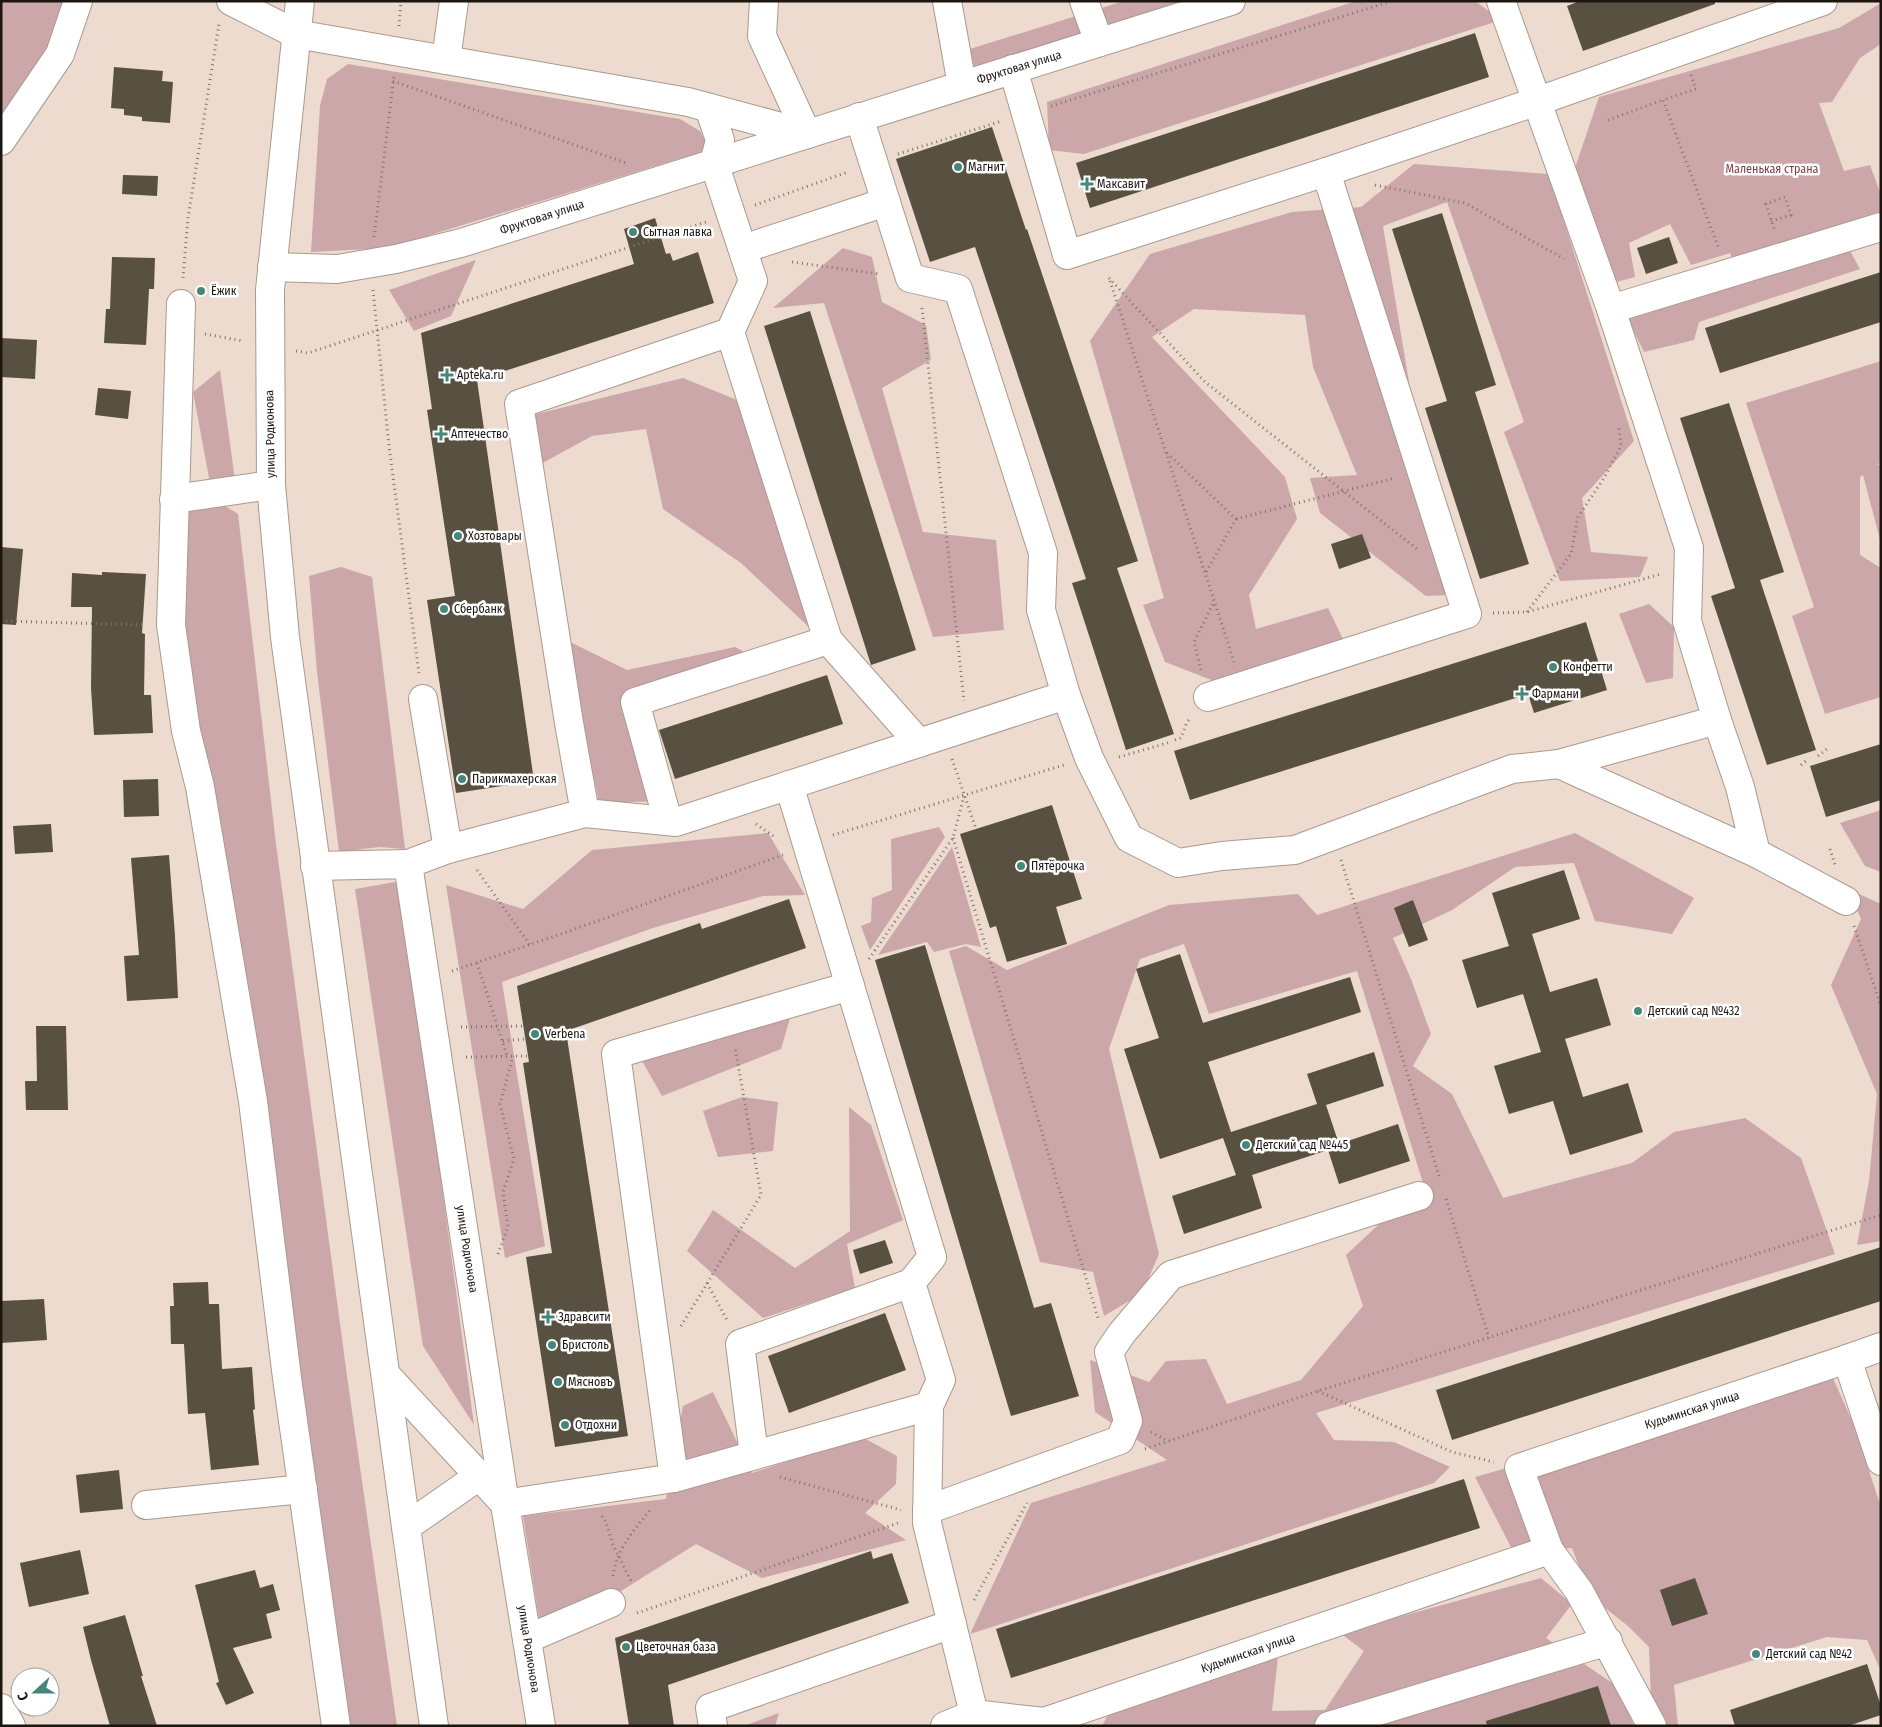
<svg xmlns="http://www.w3.org/2000/svg" width="1882" height="1727" font-family="'Fira Sans Condensed',sans-serif">
<rect width="100%" height="100%" fill="#ecdbce"/>
<g fill="#cca7aa">
<path d="M 1,1 L 73,1 L 56,48 L 1,126 Z"/>
<path d="M 1124,1 L 1192,1 L 966,74 L 970,49 Z"/>
<path d="M 1356,1 L 1475,1 L 1501,20 L 1084,154 L 1049,150 L 1047,102 Z"/>
<path d="M 1881,3 L 1881,44 L 1860,58 L 1832,102 L 1819,103 L 1844,171 L 1870,165 L 1881,195 L 1881,215 L 1734,263 L 1730,253 L 1691,265 L 1670,224 L 1629,243 L 1635,277 L 1613,283 L 1575,168 L 1599,97 L 1839,28 Z"/>
<path d="M 348,64 L 680,119 L 700,131 L 706,143 L 701,152 L 388,248 L 311,252 L 320,106 L 327,79 Z"/>
<path d="M 1414,164 L 1549,174 L 1634,441 L 1582,498 L 1591,552 L 1648,557 L 1640,577 L 1560,581 L 1504,432 L 1524,422 L 1447,202 L 1383,226 L 1412,400 L 1451,595 L 1426,596 L 1320,513 L 1310,478 L 1357,475 L 1313,367 L 1305,315 L 1194,309 L 1152,337 L 1285,477 L 1297,519 L 1249,595 L 1256,629 L 1328,608 L 1353,660 L 1237,690 L 1165,662 L 1143,605 L 1164,598 L 1090,341 L 1150,254 L 1292,212 L 1361,207 Z"/>
<path d="M 843,248 L 872,257 L 882,302 L 926,325 L 931,360 L 882,388 L 923,532 L 996,540 L 1004,630 L 933,637 L 824,303 L 773,308 Z"/>
<path d="M 1849,249 L 1860,269 L 1699,322 L 1694,340 L 1644,352 L 1627,318 Z"/>
<path d="M 476,260 L 451,316 L 414,331 L 389,290 Z"/>
<path d="M 1881,361 L 1881,462 L 1877,465 L 1881,464 L 1881,543 L 1863,475 L 1860,477 L 1860,555 L 1881,568 L 1881,697 L 1825,714 L 1792,616 L 1814,607 L 1746,403 Z"/>
<path d="M 220,370 L 235,480 L 210,483 L 193,392 Z"/>
<path d="M 683,378 L 737,400 L 761,468 L 814,632 L 741,563 L 663,509 L 646,429 L 592,436 L 517,477 L 508,421 Z"/>
<path d="M 210,503 L 225,506 L 238,514 L 276,844 L 347,1376 L 397,1726 L 347,1726 L 182,631 L 185,517 L 193,507 Z"/>
<path d="M 341,567 L 372,577 L 405,849 L 379,847 L 339,852 L 317,672 L 309,576 Z"/>
<path d="M 1649,604 L 1674,627 L 1673,678 L 1646,683 L 1619,614 Z"/>
<path d="M 566,640 L 627,670 L 735,647 L 752,656 L 631,717 L 666,801 L 599,803 Z"/>
<path d="M 1881,810 L 1881,872 L 1865,866 L 1840,823 Z"/>
<path d="M 939,827 L 945,837 L 870,950 L 861,926 L 871,922 L 872,898 L 892,890 L 891,839 Z"/>
<path d="M 768,833 L 805,895 L 763,896 L 653,928 L 502,982 L 545,1246 L 505,1258 L 446,885 L 523,909 L 592,850 Z"/>
<path d="M 1575,833 L 1694,898 L 1672,934 L 1595,921 L 1574,863 L 1515,867 L 1452,910 L 1393,938 L 1411,979 L 1431,1034 L 1413,1066 L 1452,1094 L 1503,1198 L 1632,1163 L 1674,1132 L 1745,1118 L 1801,1158 L 1835,1254 L 1316,1413 L 1334,1440 L 1394,1442 L 1450,1467 L 1434,1483 L 970,1634 L 1031,1503 L 1167,1460 L 1095,1412 L 1090,1360 L 1149,1382 L 1166,1361 L 1206,1359 L 1227,1404 L 1301,1380 L 1363,1306 L 1346,1255 L 1423,1183 L 1357,971 L 1209,1014 L 1184,944 L 1140,959 L 1109,1049 L 1159,1254 L 1142,1293 L 1104,1316 L 1093,1272 L 1040,1262 L 949,951 L 966,946 L 1007,970 L 1169,905 L 1298,894 L 1317,915 Z"/>
<path d="M 952,847 L 981,947 L 966,944 L 934,952 L 927,942 L 878,955 Z"/>
<path d="M 401,881 L 474,1425 L 423,1346 L 355,889 Z"/>
<path d="M 1848,889 L 1881,904 L 1881,1241 L 1857,1245 L 1869,1181 L 1877,1094 L 1831,985 L 1861,919 Z"/>
<path d="M 791,1015 L 781,1049 L 662,1096 L 642,1061 Z"/>
<path d="M 742,1097 L 778,1102 L 773,1151 L 718,1157 L 703,1111 Z"/>
<path d="M 849,1107 L 871,1125 L 903,1220 L 847,1244 L 855,1288 L 763,1318 L 687,1251 L 713,1210 L 795,1268 L 850,1231 Z"/>
<path d="M 1832,1376 L 1853,1423 L 1881,1507 L 1881,1671 L 1867,1640 L 1827,1637 L 1674,1685 L 1678,1726 L 1652,1726 L 1649,1647 L 1628,1626 L 1591,1597 L 1572,1548 L 1513,1551 L 1475,1477 Z"/>
<path d="M 713,1392 L 752,1473 L 862,1437 L 897,1456 L 896,1484 L 865,1513 L 906,1540 L 762,1578 L 696,1544 L 586,1613 L 539,1619 L 523,1516 L 666,1499 L 683,1406 Z"/>
<path d="M 1541,1578 L 1572,1604 L 1546,1638 L 1618,1687 L 1634,1726 L 1102,1726 L 1110,1711 L 1278,1657 L 1272,1711 L 1325,1710 L 1364,1651 L 1340,1633 Z"/>
<path d="M 779,1713 L 775,1726 L 744,1726 Z"/>
</g>
<g fill="#585041">
<path d="M 1580,1 L 1715,1 L 1715,4 L 1583,51 L 1567,6 Z"/>
<path d="M 1475,33 L 1489,77 L 1090,208 L 1076,163 Z"/>
<path d="M 114,67 L 163,71 L 162,81 L 173,82 L 170,123 L 142,121 L 142,117 L 124,115 L 124,109 L 111,108 Z"/>
<path d="M 992,127 L 1026,230 L 1027,229 L 1138,561 L 1117,568 L 1174,734 L 1126,750 L 1072,583 L 1086,579 L 975,247 L 930,262 L 896,159 Z"/>
<path d="M 123,175 L 158,176 L 157,196 L 122,194 Z"/>
<path d="M 1442,213 L 1496,385 L 1475,392 L 1529,564 L 1480,579 L 1425,408 L 1447,401 L 1392,229 Z"/>
<path d="M 655,218 L 666,254 L 670,253 L 673,261 L 698,252 L 714,303 L 477,380 L 534,781 L 456,793 L 427,600 L 455,596 L 427,410 L 432,409 L 421,333 L 634,264 L 624,229 Z"/>
<path d="M 1669,237 L 1678,263 L 1646,274 L 1637,248 Z"/>
<path d="M 112,257 L 155,258 L 154,289 L 149,289 L 146,345 L 104,343 L 106,309 L 110,309 Z"/>
<path d="M 1881,272 L 1881,322 L 1720,373 L 1705,328 Z"/>
<path d="M 810,311 L 916,650 L 871,665 L 764,326 Z"/>
<path d="M 1,338 L 37,340 L 35,379 L 1,377 Z"/>
<path d="M 98,388 L 131,391 L 128,419 L 95,415 Z"/>
<path d="M 1729,403 L 1784,572 L 1760,580 L 1816,750 L 1767,765 L 1711,596 L 1735,588 L 1680,418 Z"/>
<path d="M 1362,534 L 1371,558 L 1339,569 L 1331,544 Z"/>
<path d="M 1,547 L 23,549 L 16,625 L 1,624 Z"/>
<path d="M 102,572 L 146,574 L 142,633 L 145,634 L 144,695 L 151,695 L 153,733 L 94,735 L 91,688 L 92,607 L 71,607 L 72,573 L 102,575 Z"/>
<path d="M 1586,622 L 1607,690 L 1534,713 L 1528,694 L 1190,800 L 1174,751 Z"/>
<path d="M 827,675 L 843,724 L 675,779 L 659,730 Z"/>
<path d="M 1881,744 L 1881,800 L 1826,817 L 1810,766 Z"/>
<path d="M 158,779 L 159,816 L 124,817 L 123,780 Z"/>
<path d="M 1052,805 L 1082,899 L 1056,907 L 1067,944 L 1007,962 L 996,926 L 990,928 L 960,834 Z"/>
<path d="M 51,824 L 53,852 L 15,854 L 13,826 Z"/>
<path d="M 169,855 L 175,936 L 178,998 L 127,1001 L 124,956 L 139,955 L 131,858 Z"/>
<path d="M 1564,870 L 1580,919 L 1532,934 L 1550,992 L 1597,978 L 1611,1025 L 1565,1039 L 1583,1097 L 1628,1083 L 1643,1132 L 1570,1155 L 1553,1101 L 1509,1114 L 1494,1066 L 1541,1052 L 1523,994 L 1477,1008 L 1462,960 L 1509,946 L 1492,893 Z"/>
<path d="M 789,899 L 806,948 L 566,1031 L 628,1436 L 555,1447 L 526,1257 L 552,1253 L 523,1063 L 529,1062 L 517,986 L 700,923 L 702,929 Z"/>
<path d="M 1413,900 L 1428,940 L 1409,947 L 1394,908 Z"/>
<path d="M 925,945 L 1034,1308 L 1051,1303 L 1079,1396 L 1011,1416 L 875,960 Z"/>
<path d="M 1180,954 L 1203,1023 L 1350,977 L 1361,1012 L 1208,1062 L 1231,1132 L 1317,1104 L 1307,1074 L 1374,1052 L 1384,1086 L 1326,1105 L 1339,1144 L 1398,1124 L 1410,1161 L 1339,1184 L 1328,1150 L 1252,1175 L 1262,1208 L 1184,1234 L 1172,1196 L 1236,1175 L 1223,1138 L 1160,1159 L 1124,1049 L 1159,1038 L 1136,969 Z"/>
<path d="M 36,1026 L 66,1026 L 68,1110 L 26,1110 L 25,1081 L 37,1081 Z"/>
<path d="M 885,1240 L 893,1263 L 860,1274 L 853,1250 Z"/>
<path d="M 1881,1247 L 1881,1301 L 1452,1440 L 1436,1390 Z"/>
<path d="M 208,1282 L 209,1304 L 219,1304 L 222,1369 L 252,1367 L 255,1409 L 253,1410 L 259,1465 L 211,1470 L 205,1413 L 188,1414 L 184,1344 L 171,1344 L 170,1306 L 174,1306 L 173,1283 Z"/>
<path d="M 44,1299 L 47,1340 L 1,1343 L 1,1301 Z"/>
<path d="M 885,1313 L 906,1370 L 789,1413 L 768,1356 Z"/>
<path d="M 119,1470 L 123,1509 L 80,1513 L 76,1475 Z"/>
<path d="M 1464,1479 L 1480,1528 L 1011,1678 L 996,1629 Z"/>
<path d="M 80,1550 L 89,1594 L 29,1607 L 20,1563 Z"/>
<path d="M 871,1551 L 873,1559 L 892,1553 L 909,1603 L 668,1685 L 674,1726 L 629,1726 L 615,1638 Z"/>
<path d="M 255,1570 L 260,1588 L 273,1584 L 280,1610 L 266,1614 L 272,1638 L 233,1648 L 254,1693 L 226,1705 L 216,1683 L 219,1682 L 195,1585 Z"/>
<path d="M 1695,1578 L 1708,1614 L 1672,1626 L 1660,1590 Z"/>
<path d="M 125,1615 L 143,1676 L 141,1676 L 157,1726 L 110,1726 L 91,1660 L 83,1627 Z"/>
<path d="M 1867,1664 L 1881,1706 L 1881,1715 L 1848,1726 L 1735,1726 L 1730,1710 Z"/>
<path d="M 1598,1686 L 1611,1726 L 1487,1726 L 1486,1721 Z"/>
</g>
<g fill="none" stroke-linecap="round" stroke-linejoin="round">
<defs>
<g id="minor">
<path d="M 231,1 L 296,34 L 688,102 L 807,134"/>
<path d="M 764,1 L 762,36 L 807,134"/>
<path d="M 947,1 L 962,85"/>
<path d="M 1084,1 L 1099,42"/>
<path d="M 446,60 L 454,1"/>
<path d="M 1013,69 L 1067,255 L 1326,172 L 1538,101 L 1823,1"/>
<path d="M 859,117 L 910,278 L 958,289 L 1043,553 L 1041,610 L 1066,695 L 1089,758 L 1129,838 L 1178,863 L 1222,856 L 1295,850 L 1512,769 L 1559,764 L 1717,720 L 1687,621 L 1689,548 L 1611,309 L 1501,1"/>
<path d="M 1,141 L 60,54 L 78,1"/>
<path d="M 743,249 L 886,202"/>
<path d="M 272,267 L 337,269 L 396,259 L 461,243 L 1231,1"/>
<path d="M 181,304 L 171,625 L 186,731 L 200,787 L 253,1101 L 287,1378 L 336,1726"/>
<path d="M 1611,309 L 1881,227"/>
<path d="M 174,499 L 271,485"/>
<path d="M 828,640 L 919,743"/>
<path d="M 1208,697 L 1467,614 L 1326,172"/>
<path d="M 423,699 L 448,849"/>
<path d="M 1717,720 L 1740,787 L 1756,853 L 1846,901"/>
<path d="M 1559,764 L 1756,853"/>
<path d="M 585,813 L 676,822 L 1066,695"/>
<path d="M 668,821 L 635,702 L 828,640 L 730,332"/>
<path d="M 408,864 L 448,849 L 585,813 L 569,723 L 519,404 L 730,332 L 753,281 L 714,163 L 720,140 L 709,108"/>
<path d="M 315,866 L 408,864 L 505,1504 L 674,1478 L 616,1054 L 850,986 L 789,785"/>
<path d="M 850,986 L 932,1257 L 911,1283 L 941,1380 L 929,1406 L 927,1523 L 974,1714"/>
<path d="M 1847,1359 L 1881,1347"/>
<path d="M 754,1455 L 740,1344 L 911,1283"/>
<path d="M 674,1478 L 929,1406"/>
<path d="M 146,1505 L 303,1489"/>
<path d="M 927,1510 L 1120,1440 L 1128,1421 L 1109,1352 L 1122,1333 L 1171,1275 L 1419,1196"/>
<path d="M 527,1639 L 611,1603"/>
<path d="M 1,1708 L 11,1726"/>
<path d="M 434,1726 L 406,1527 L 479,1476"/>
<path d="M 713,1726 L 710,1708 L 952,1624"/>
<path d="M 945,1726 L 974,1714 L 1044,1722 L 1549,1550"/>
<path d="M 1329,1726 L 1608,1641"/>
<path d="M 1652,1726 L 1579,1591 L 1549,1550 L 1519,1468 L 1847,1359 L 1881,1461"/>
</g>
<g id="major">
<path d="M 300,1 L 270,290 L 271,485 L 285,637 L 406,1527"/>
<path d="M 386,1375 L 505,1504 L 541,1726"/>
</g>
</defs>
<use href="#minor" stroke="#aa998d" stroke-width="30"/>
<use href="#major" stroke="#aa998d" stroke-width="30"/>
<g stroke="#80756c" stroke-width="3" stroke-dasharray="1 4" stroke-linecap="butt">
<path d="M 399,26 L 401,1"/>
<path d="M 1691,75 L 1696,89 L 1663,100 L 1719,249"/>
<path d="M 393,81 L 626,163"/>
<path d="M 1051,106 L 1392,1"/>
<path d="M 1608,120 L 1663,100"/>
<path d="M 898,154 L 1002,121"/>
<path d="M 1375,185 L 1465,203 L 1564,259"/>
<path d="M 755,205 L 848,172"/>
<path d="M 1771,221 L 1791,215 L 1785,197 L 1766,204 L 1775,231"/>
<path d="M 374,237 L 394,77"/>
<path d="M 792,262 L 880,274"/>
<path d="M 183,278 L 188,218 L 219,24"/>
<path d="M 1109,278 L 1205,382 L 1417,549"/>
<path d="M 1110,281 L 1234,662"/>
<path d="M 373,290 L 389,446 L 419,673"/>
<path d="M 922,308 L 964,701"/>
<path d="M 205,334 L 243,341"/>
<path d="M 296,351 L 308,353 L 706,222"/>
<path d="M 1167,453 L 1236,519 L 1205,574"/>
<path d="M 1236,519 L 1395,478"/>
<path d="M 1527,612 L 1571,554 L 1578,517 L 1604,478 L 1621,446 L 1619,428"/>
<path d="M 1493,613 L 1527,612 L 1661,574"/>
<path d="M 1,621 L 145,625"/>
<path d="M 1201,670 L 1194,642 L 1214,602"/>
<path d="M 1175,740 L 1181,738 L 1187,722 L 1191,717"/>
<path d="M 1818,756 L 1827,749"/>
<path d="M 1119,757 L 1171,742"/>
<path d="M 952,759 L 976,829"/>
<path d="M 1801,765 L 1808,759"/>
<path d="M 756,824 L 776,838"/>
<path d="M 833,835 L 1064,765"/>
<path d="M 953,838 L 1099,1321"/>
<path d="M 1830,849 L 1835,865"/>
<path d="M 1341,860 L 1440,1179"/>
<path d="M 477,870 L 530,945"/>
<path d="M 1854,926 L 1881,1006"/>
<path d="M 869,959 L 953,838 L 964,796"/>
<path d="M 477,963 L 507,1056"/>
<path d="M 452,971 L 558,935 L 783,855"/>
<path d="M 461,1027 L 523,1026"/>
<path d="M 503,1041 L 525,1039"/>
<path d="M 466,1057 L 528,1056"/>
<path d="M 1446,1199 L 1489,1338"/>
<path d="M 498,1254 L 508,1227 L 503,1192 L 514,1159 L 500,1104 L 513,1056"/>
<path d="M 707,1283 L 728,1322"/>
<path d="M 681,1326 L 761,1195 L 735,1047"/>
<path d="M 1318,1391 L 1452,1452 L 1494,1462"/>
<path d="M 1151,1432 L 1168,1441"/>
<path d="M 1145,1449 L 1318,1391 L 1881,1215"/>
<path d="M 780,1477 L 901,1510"/>
<path d="M 602,1516 L 606,1522 L 613,1545 L 631,1581"/>
<path d="M 613,1576 C 617,1548 634,1530 651,1509"/>
<path d="M 974,1600 L 1027,1503"/>
<path d="M 637,1613 L 901,1522"/>
</g>
<use href="#minor" stroke="#fff" stroke-width="28"/>
<use href="#major" stroke="#fff" stroke-width="28"/>
</g>
<g fill="#45887a" stroke="#fff" stroke-width="2">
<circle cx="958" cy="167" r="5"/>
<path d="M1084.5 176.5h5v5h5v5h-5v5h-5v-5h-5v-5h5z"/>
<circle cx="633" cy="232" r="5"/>
<circle cx="201" cy="291" r="5"/>
<path d="M444.5 367.5h5v5h5v5h-5v5h-5v-5h-5v-5h5z"/>
<path d="M438.5 426.5h5v5h5v5h-5v5h-5v-5h-5v-5h5z"/>
<circle cx="458" cy="536" r="5"/>
<circle cx="444" cy="609" r="5"/>
<circle cx="1553" cy="667" r="5"/>
<path d="M1519.5 686.5h5v5h5v5h-5v5h-5v-5h-5v-5h5z"/>
<circle cx="462" cy="779" r="5"/>
<circle cx="1021" cy="866" r="5"/>
<circle cx="1638" cy="1011" r="5"/>
<circle cx="535" cy="1034" r="5"/>
<circle cx="1246" cy="1145" r="5"/>
<path d="M545.5 1309.5h5v5h5v5h-5v5h-5v-5h-5v-5h5z"/>
<circle cx="552" cy="1345" r="5"/>
<circle cx="558" cy="1382" r="5"/>
<circle cx="565" cy="1425" r="5"/>
<circle cx="626" cy="1647" r="5"/>
<circle cx="1756" cy="1654" r="5"/>
</g>
<g text-anchor="middle" stroke-width="5" stroke-linejoin="round" paint-order="stroke">
<g font-size="12" fill="#1c1611" stroke="#fff">
<text transform="translate(1019 67) rotate(-17)" y="4">Фруктовая улица</text>
<text transform="translate(542 217) rotate(-18)" y="4">Фруктовая улица</text>
<text transform="translate(270 434) rotate(-91)" y="4">улица Родионова</text>
<text transform="translate(467 1249) rotate(81)" y="4">улица Родионова</text>
<text transform="translate(1692 1410) rotate(-18)" y="4">Кудьминская улица</text>
<text transform="translate(529 1649) rotate(81)" y="4">улица Родионова</text>
<text transform="translate(1248 1653) rotate(-19)" y="4">Кудьминская улица</text>
</g>
<g font-size="12" fill="#1c1611" stroke="#fff" text-anchor="start">
<text x="968" y="171">Магнит</text>
<text x="1097" y="188">Максавит</text>
<text x="643" y="236">Сытная лавка</text>
<text x="211" y="295">Ёжик</text>
<text x="457" y="379">Apteka.ru</text>
<text x="451" y="438">Аптечество</text>
<text x="468" y="540">Хозтовары</text>
<text x="454" y="613">Сбербанк</text>
<text x="1563" y="671">Конфетти</text>
<text x="1532" y="698">Фармани</text>
<text x="472" y="783">Парикмахерская</text>
<text x="1031" y="870">Пятёрочка</text>
<text x="1648" y="1015">Детский сад №432</text>
<text x="545" y="1038">Verbena</text>
<text x="1256" y="1149">Детский сад №445</text>
<text x="558" y="1321">Здравсити</text>
<text x="562" y="1349">Бристоль</text>
<text x="568" y="1386">Мясновъ</text>
<text x="575" y="1429">Отдохни</text>
<text x="636" y="1651">Цветочная база</text>
<text x="1766" y="1658">Детский сад №42</text>
</g>
<g font-size="12" fill="#813e49" stroke="#fff">
<text x="1772" y="173">Маленькая страна</text>
</g>
</g>
<rect width="1882" height="1727" fill="none" stroke="#1c1611" stroke-width="5"/>
<g transform="translate(35 1692) rotate(249)"><circle r="24" fill="#ffffff" stroke="#a4a2a0"/>
<path d="M0-4L9 19L0 12L-9 19Z" fill="#45887a"/>
<text y="-8" font-size="14" font-weight="bold" text-anchor="middle" fill="#1c1611">С</text>
</g>
</svg>
